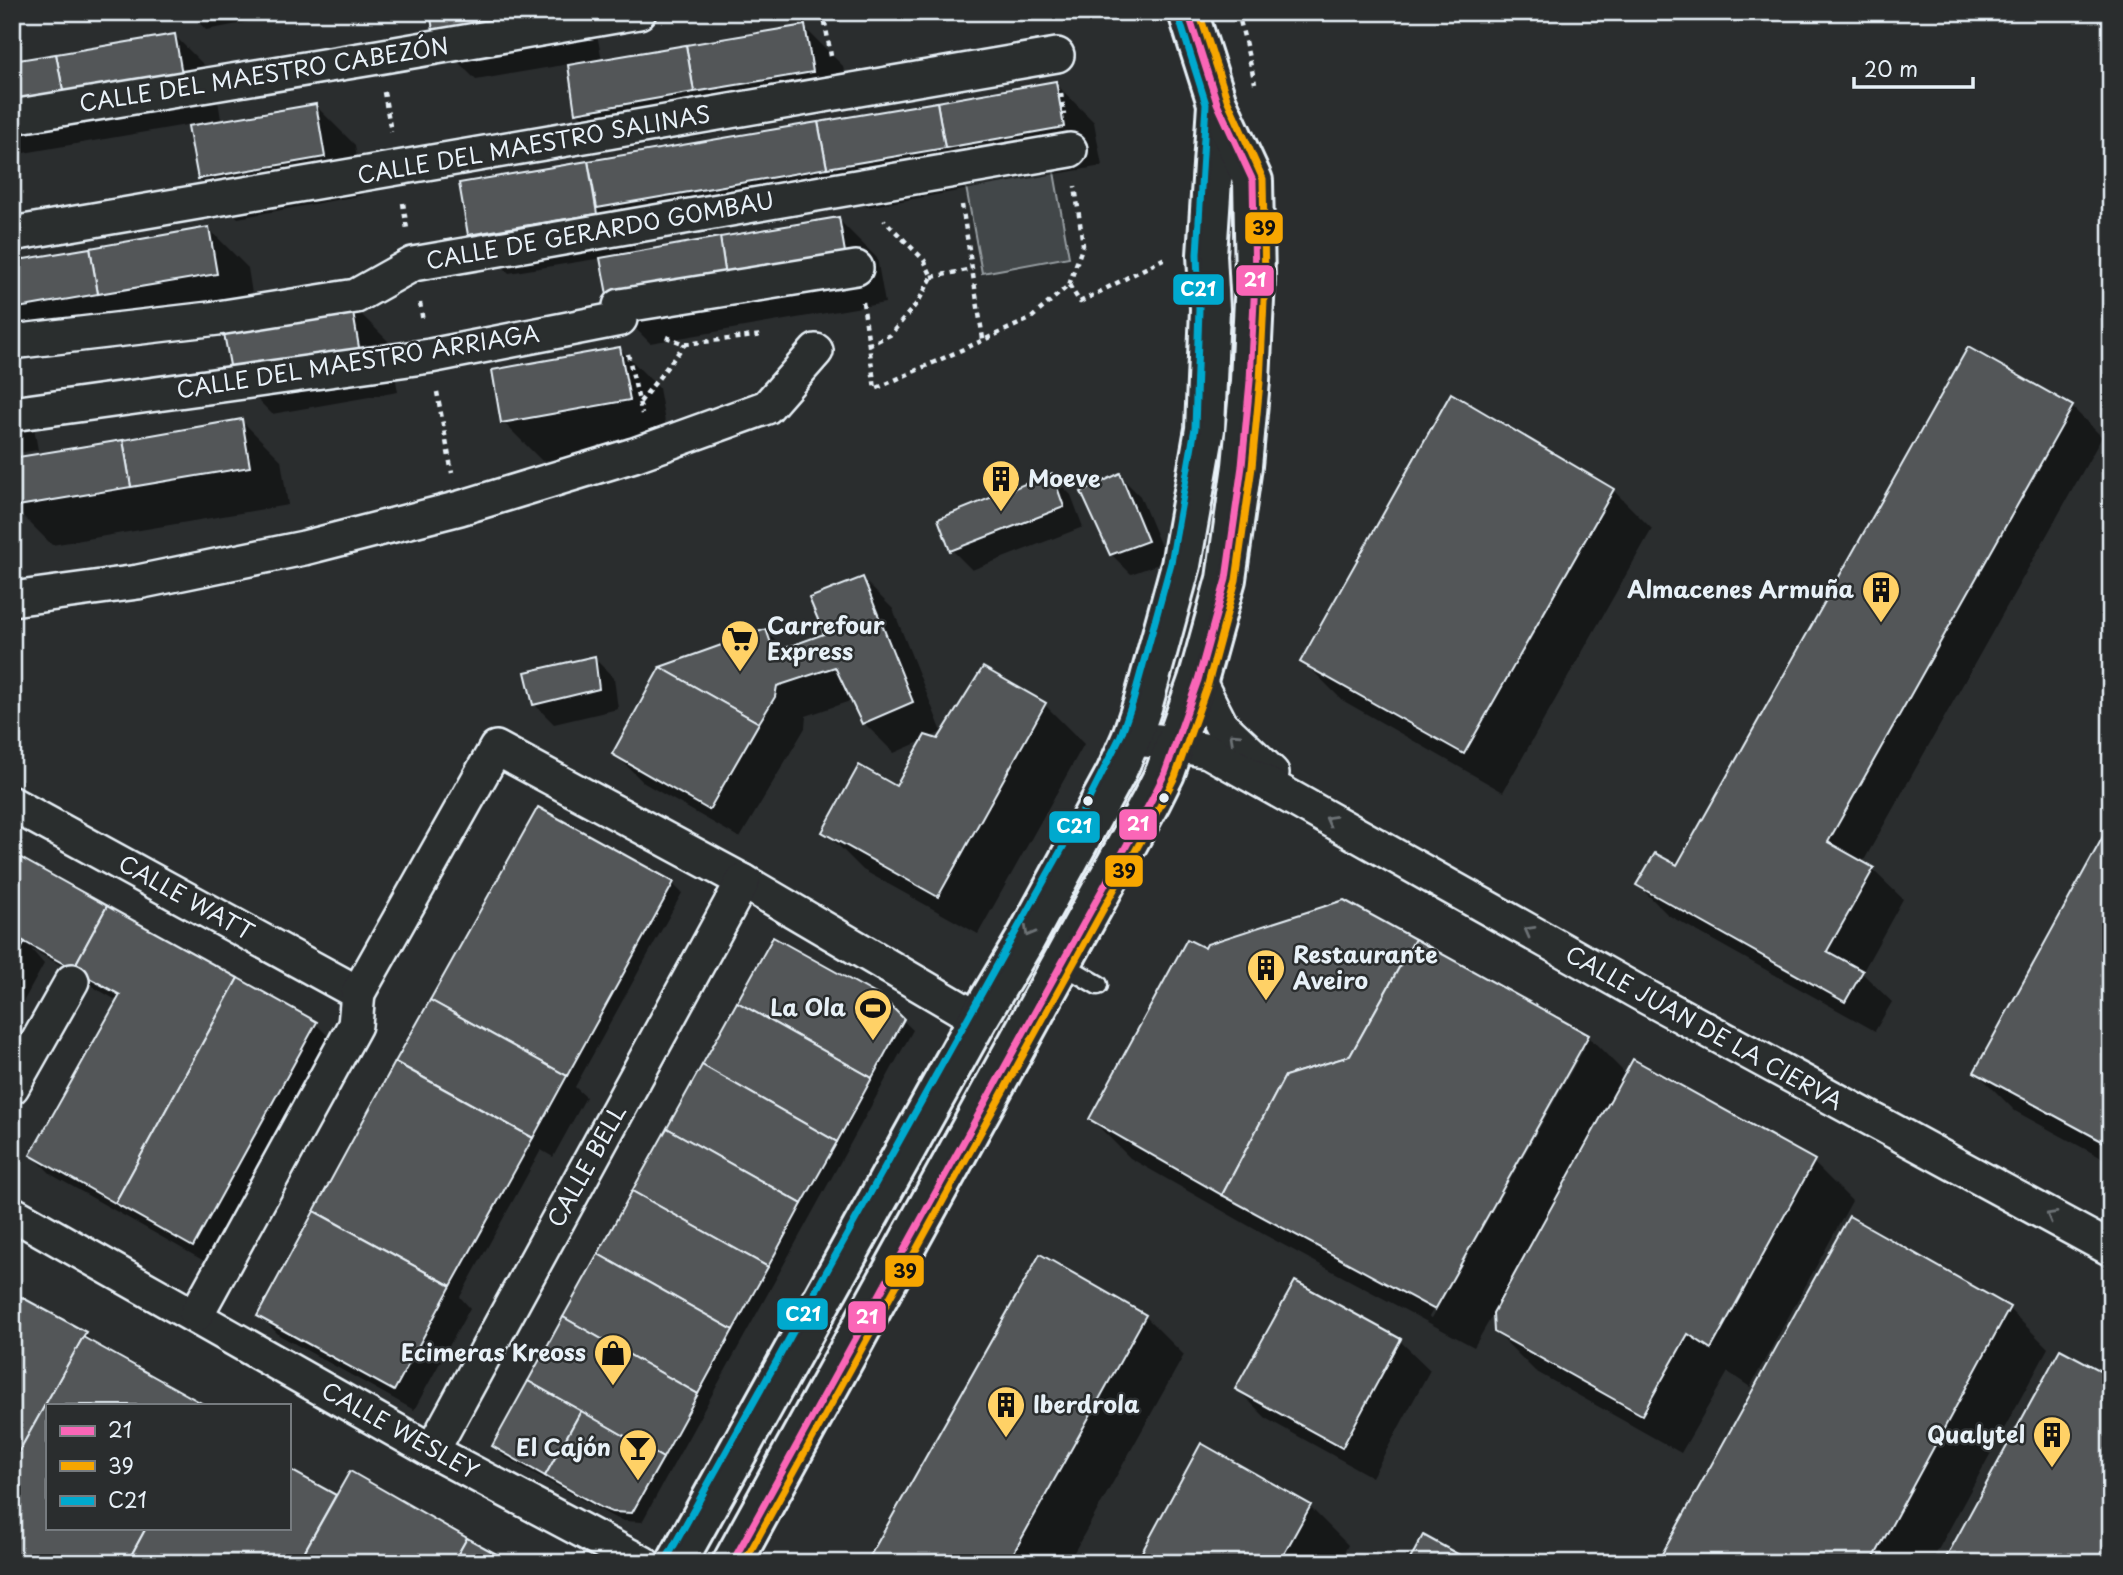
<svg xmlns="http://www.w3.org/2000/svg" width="2123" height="1575" font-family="'Playpen Sans',sans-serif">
<rect width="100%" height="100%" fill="#2a2d2e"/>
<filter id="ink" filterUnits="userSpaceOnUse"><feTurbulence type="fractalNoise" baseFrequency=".0143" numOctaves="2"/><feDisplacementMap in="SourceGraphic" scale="14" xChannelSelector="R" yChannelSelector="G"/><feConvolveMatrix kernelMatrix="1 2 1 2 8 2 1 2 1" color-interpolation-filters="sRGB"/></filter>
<g filter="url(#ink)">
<path fill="#424648" stroke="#959ca0" stroke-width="2" d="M 1051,155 L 1069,257 L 982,273 L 963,171 Z"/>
<g fill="#0007" fill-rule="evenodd">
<path d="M 189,12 L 304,12 L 206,30 Z"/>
<path d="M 593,12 L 602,61 L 804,27 L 843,66 L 851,110 L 616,151 L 577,112 L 569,64 L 476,80 L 437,41 Z"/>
<path d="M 175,36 L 214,75 L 221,119 L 12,155 L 12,63 Z"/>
<path d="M 1055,83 L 1094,122 L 1102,166 L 867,207 L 838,177 L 628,214 L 635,254 L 838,219 L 877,258 L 885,303 L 650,343 L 611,304 L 602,258 L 509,273 L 470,234 L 461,184 Z"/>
<path d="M 316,106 L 355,145 L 363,195 L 238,218 L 199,179 Z"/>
<path d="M 209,229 L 248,268 L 255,313 L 12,345 L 12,262 Z"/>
<path d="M 350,303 L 389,342 L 398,392 L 272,414 L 233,375 Z"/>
<path d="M 620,349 L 659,388 L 668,439 L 542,461 L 503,422 Z"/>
<path d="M 12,387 L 30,405 L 38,450 L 12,454 Z"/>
<path d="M 2072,407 L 2102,437 L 1862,864 L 1873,870 L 1903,899 L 1862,973 L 1892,1002 L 1875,1031 L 1668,915 L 1638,885 L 1677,868 Z"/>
<path d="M 242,421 L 281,460 L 288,505 L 52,545 L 13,506 Z"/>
<path d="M 1051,475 L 1071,495 L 1083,527 L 972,570 L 952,550 Z"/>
<path d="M 1120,476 L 1140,496 L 1167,561 L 1131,574 L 1111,554 Z"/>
<path d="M 1613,490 L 1652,529 L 1503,792 L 1342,700 L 1303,661 Z"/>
<path d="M 863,579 L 893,609 L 942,732 L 929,738 L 939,742 L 984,670 L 1045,705 L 1084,744 L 978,934 L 863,870 L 824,831 L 896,789 L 924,740 L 894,753 L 864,723 L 853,700 L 806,716 L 805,728 L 740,838 L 644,783 L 614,753 L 766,631 L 784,650 L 826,635 Z"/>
<path d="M 594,658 L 614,678 L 618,709 L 554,724 L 534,704 Z"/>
<path d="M 2111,825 L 2111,1163 L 2015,1111 L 1976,1072 Z"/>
<path d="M 12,855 L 316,1024 L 336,1044 L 213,1266 L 52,1175 L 32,1155 L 118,1001 L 95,988 L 84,978 L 31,949 L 44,964 L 12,1022 Z"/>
<path d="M 672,883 L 682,893 L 575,1087 L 586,1097 L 553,1157 L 541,1150 L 460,1297 L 470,1308 L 414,1410 L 279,1335 L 259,1315 Z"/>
<path d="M 1205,950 L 1588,1036 L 1627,1075 L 1813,1162 L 1852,1201 L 1750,1387 L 1728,1372 L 1681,1453 L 1535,1371 L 1496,1332 L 1495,1311 L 1474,1347 L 1263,1234 L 1130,1158 L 1091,1119 ZM 1580,1047 L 1585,1047 L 1432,1318 L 1429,1317 Z"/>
<path d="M 882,1000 L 913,1030 L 642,1522 L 624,1521 L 613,1517 L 503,1456 L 494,1446 Z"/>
<path d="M 1850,1218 L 2009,1309 L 2048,1348 L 1931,1563 L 1659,1563 Z"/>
<path d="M 12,1294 L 85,1334 L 94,1343 L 93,1345 L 201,1405 L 47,1405 L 47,1528 L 289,1528 L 289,1471 L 336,1498 L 511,1563 L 12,1563 Z"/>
<path d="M 1145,1316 L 1184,1355 L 1068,1563 L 868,1563 Z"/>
<path d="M 1400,1341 L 1430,1370 L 1372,1477 L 1267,1419 L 1237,1389 Z"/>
<path d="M 1309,1506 L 1348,1545 L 1339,1563 L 1138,1563 Z"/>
</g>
<g fill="#535759" stroke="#e8f1f8" stroke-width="2">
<path d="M 430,12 L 562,12 L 435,42 Z"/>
<path d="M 805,25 L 813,72 L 694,92 L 686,45 Z"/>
<path d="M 175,34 L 183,80 L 65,101 L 56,54 Z"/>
<path d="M 686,45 L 694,92 L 575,113 L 568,65 Z"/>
<path d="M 56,54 L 65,101 L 12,110 L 12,61 Z"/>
<path d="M 1056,81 L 1064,127 L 945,148 L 937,102 Z"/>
<path d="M 937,102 L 945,148 L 827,168 L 818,122 Z"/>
<path d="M 316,104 L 325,157 L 198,179 L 188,126 Z"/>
<path d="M 818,122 L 827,168 L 597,208 L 588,161 Z"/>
<path d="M 588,161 L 597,214 L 468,235 L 459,183 Z"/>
<path d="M 839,217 L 847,264 L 727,284 L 720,237 Z"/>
<path d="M 209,227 L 217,274 L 98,294 L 90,248 Z"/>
<path d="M 720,237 L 727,284 L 609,305 L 600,258 Z"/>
<path d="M 90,248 L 98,294 L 12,309 L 12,261 Z"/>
<path d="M 351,301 L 360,353 L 232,376 L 222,323 Z"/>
<path d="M 620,347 L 630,400 L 501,423 L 492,370 Z"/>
<path d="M 1968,347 L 2073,406 L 1828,842 L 1874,868 L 1827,951 L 1863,971 L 1845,1002 L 1636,885 L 1655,853 L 1677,865 Z"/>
<path d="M 1451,393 L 1614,489 L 1464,754 L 1300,662 Z"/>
<path d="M 242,419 L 250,467 L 131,487 L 123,440 Z"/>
<path d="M 123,440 L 131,487 L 12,507 L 12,458 Z"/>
<path d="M 1052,473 L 1064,507 L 950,551 L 938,519 Z"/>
<path d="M 1120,473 L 1148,541 L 1110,555 L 1081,492 Z"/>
<path d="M 863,577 L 913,702 L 862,724 L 835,667 L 777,686 L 775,697 L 759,723 L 660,667 L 766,629 L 774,652 L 824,634 L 809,598 Z"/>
<path d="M 595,656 L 599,689 L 533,705 L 525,672 Z"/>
<path d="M 660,667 L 759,723 L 709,810 L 612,754 Z"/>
<path d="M 983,667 L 1046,703 L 938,897 L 822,832 L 859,765 L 896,786 L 925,735 L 938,739 Z"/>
<path d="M 538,807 L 674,882 L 567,1076 L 430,1000 Z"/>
<path d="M 2111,822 L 2111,1146 L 1974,1072 Z"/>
<path d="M 12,853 L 107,906 L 73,969 L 12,935 Z"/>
<path d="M 1344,900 L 1415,939 L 1350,1056 L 1285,1076 L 1222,1195 L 1089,1119 L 1187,939 L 1205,948 L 1207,944 Z"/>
<path d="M 107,906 L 238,978 L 115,1203 L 30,1155 L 120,995 L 73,969 Z"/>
<path d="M 12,935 L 25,942 L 12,966 Z"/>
<path d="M 773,937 L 883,998 L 904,1019 L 872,1078 L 737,1002 Z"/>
<path d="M 1415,939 L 1589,1035 L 1435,1310 L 1222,1195 L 1285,1076 L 1350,1056 Z"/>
<path d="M 238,978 L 317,1022 L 193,1247 L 115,1203 Z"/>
<path d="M 430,1000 L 567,1076 L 533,1138 L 395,1062 Z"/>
<path d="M 737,1002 L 872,1078 L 837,1142 L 702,1065 Z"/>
<path d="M 1633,1059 L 1815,1160 L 1711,1349 L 1688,1334 L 1642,1415 L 1494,1332 L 1493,1313 Z"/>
<path d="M 395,1062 L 533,1138 L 451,1286 L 314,1211 Z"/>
<path d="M 702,1065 L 837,1142 L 802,1204 L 667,1128 Z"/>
<path d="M 667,1128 L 802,1204 L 768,1267 L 632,1191 Z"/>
<path d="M 632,1191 L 768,1267 L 733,1330 L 598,1254 Z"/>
<path d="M 314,1211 L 451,1286 L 394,1391 L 257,1316 Z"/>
<path d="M 1849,1216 L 2010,1307 L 1871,1563 L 1657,1563 Z"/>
<path d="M 598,1254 L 733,1330 L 698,1394 L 563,1317 Z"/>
<path d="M 1040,1254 L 1146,1315 L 1008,1563 L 866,1563 Z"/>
<path d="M 1295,1281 L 1401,1339 L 1342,1448 L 1235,1389 Z"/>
<path d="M 12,1292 L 86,1332 L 12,1464 Z"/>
<path d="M 563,1317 L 698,1394 L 663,1458 L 528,1381 Z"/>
<path d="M 83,1337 L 205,1405 L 47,1405 L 47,1528 L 146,1528 L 127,1563 L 12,1563 L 12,1464 Z"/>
<path d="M 2060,1349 L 2111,1376 L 2111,1563 L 1943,1563 Z"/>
<path d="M 528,1381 L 581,1411 L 545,1476 L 492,1446 Z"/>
<path d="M 581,1411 L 663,1458 L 632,1513 L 612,1512 L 602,1508 L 545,1476 Z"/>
<path d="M 1201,1443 L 1311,1505 L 1279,1563 L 1136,1563 Z"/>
<path d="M 289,1469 L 336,1495 L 298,1563 L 127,1563 L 146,1528 L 289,1528 Z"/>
<path d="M 350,1471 L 467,1538 L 453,1563 L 298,1563 Z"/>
<path d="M 1423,1535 L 1474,1563 L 1408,1563 Z"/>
<path d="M 467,1538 L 513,1563 L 453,1563 Z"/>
</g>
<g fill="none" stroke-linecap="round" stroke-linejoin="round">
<defs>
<path id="lane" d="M 1062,964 L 1098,985"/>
<g id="street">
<path d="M 12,117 L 378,57 L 639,12"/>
<path d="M 12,234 L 1057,55"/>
<path d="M 12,342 L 218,318 L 356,296 L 413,264 L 1070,150"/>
<path d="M 12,414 L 430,356 L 620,319 L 620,306 L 856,268"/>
<path d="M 12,599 L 138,582 L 304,548 L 460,508 L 634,455 L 767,407 L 816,351"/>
<path d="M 1198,680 L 1221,725 L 1272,773"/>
<path d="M 1131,739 L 1158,741 L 1208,751 L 1643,995 L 2111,1249"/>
<path d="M 12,804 L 358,993"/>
<path d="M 12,1087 L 72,981"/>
<path d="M 12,1213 L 432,1451 L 643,1563"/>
<path d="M 196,1315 L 355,1025 L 358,993 L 496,748 L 743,881 L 978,1019"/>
<path d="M 432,1451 L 743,881"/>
</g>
<g id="primary">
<path d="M 676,1563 L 978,1019 L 1025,940 L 1116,773 L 1131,739 L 1143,704 L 1181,565 L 1205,429 L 1210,309 L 1207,255 L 1217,105"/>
<path d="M 732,1563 L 1151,801 L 1165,773 L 1198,680 L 1226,579 L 1242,466 L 1250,381 L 1255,280 L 1253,181 L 1217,103 L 1188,12"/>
</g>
</defs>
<use href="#lane" stroke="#e8f1f8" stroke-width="23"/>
<use href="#street" stroke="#e8f1f8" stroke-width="38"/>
<use href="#primary" stroke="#e8f1f8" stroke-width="44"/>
<g stroke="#e8f1f8" stroke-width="4.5" stroke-dasharray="5 5" stroke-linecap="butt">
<path d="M 823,12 L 831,56"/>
<path d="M 1238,12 L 1255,83"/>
<path d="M 384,92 L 391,132"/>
<path d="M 1061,93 L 1064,115"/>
<path d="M 403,203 L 407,229"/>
<path d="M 962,205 L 983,339"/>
<path d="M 932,277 L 972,269"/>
<path d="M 1069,285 L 1080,302 L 1167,257"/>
<path d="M 863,302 L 875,389 L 1030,319 L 1069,285 L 1083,245 L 1075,186"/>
<path d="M 420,303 L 423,322"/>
<path d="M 666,337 L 685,344 L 763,335"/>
<path d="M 868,345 L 890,335 L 918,302 L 932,277 L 924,260 L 884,220"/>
<path d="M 628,354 L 642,414"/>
<path d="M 437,392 L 452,473"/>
<path d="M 640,402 L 685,344"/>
</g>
<use href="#lane" stroke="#2a2d2e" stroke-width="18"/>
<use href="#street" stroke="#2a2d2e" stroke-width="33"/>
<use href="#primary" stroke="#2a2d2e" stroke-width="38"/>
<defs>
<path id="bus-1" d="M 732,1563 L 1151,801 L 1165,773 L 1198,680 L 1226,579 L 1242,466 L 1250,381 L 1255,280 L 1253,181 L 1217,103 L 1188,12"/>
<path id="bus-2" d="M 744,1563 L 1160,806 L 1175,777 L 1208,684 L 1236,580 L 1252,467 L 1260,382 L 1265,281 L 1263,179 L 1227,99 L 1199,12"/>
<path id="bus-3" d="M 667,1558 L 1083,811 L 1121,735 L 1133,701 L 1171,563 L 1195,428 L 1199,309 L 1197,254 L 1206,104 L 1178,15"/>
</defs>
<use href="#bus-1" stroke="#2a2d2e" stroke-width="12"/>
<use href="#bus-2" stroke="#2a2d2e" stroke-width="12"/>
<use href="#bus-3" stroke="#2a2d2e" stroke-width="12"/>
<use href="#bus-1" stroke="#fa66b7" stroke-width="7"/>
<use href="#bus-2" stroke="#f7a600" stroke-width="7"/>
<use href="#bus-3" stroke="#00a9ce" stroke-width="7"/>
</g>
<defs><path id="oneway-chevron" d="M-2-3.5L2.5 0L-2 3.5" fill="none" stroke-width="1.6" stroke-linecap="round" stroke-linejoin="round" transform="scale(1.75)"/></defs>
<g stroke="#6c7275">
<use href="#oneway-chevron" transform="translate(1234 737) rotate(-137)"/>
<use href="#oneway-chevron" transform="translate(1330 820) rotate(-151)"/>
<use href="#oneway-chevron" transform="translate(1529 931) rotate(-151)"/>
<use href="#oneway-chevron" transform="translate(1029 932) rotate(119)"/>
<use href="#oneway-chevron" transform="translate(2051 1216) rotate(-151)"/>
</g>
</g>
<defs>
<symbol id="building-pin" viewBox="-11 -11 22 30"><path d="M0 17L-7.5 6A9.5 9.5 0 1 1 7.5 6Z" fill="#ffd166" stroke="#2a2d2e"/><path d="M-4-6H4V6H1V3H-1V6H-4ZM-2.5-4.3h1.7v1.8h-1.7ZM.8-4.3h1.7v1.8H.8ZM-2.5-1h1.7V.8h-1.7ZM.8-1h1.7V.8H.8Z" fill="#111"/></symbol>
<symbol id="supermarket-pin" viewBox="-11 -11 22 30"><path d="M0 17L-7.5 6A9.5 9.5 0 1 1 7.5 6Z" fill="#ffd166" stroke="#2a2d2e"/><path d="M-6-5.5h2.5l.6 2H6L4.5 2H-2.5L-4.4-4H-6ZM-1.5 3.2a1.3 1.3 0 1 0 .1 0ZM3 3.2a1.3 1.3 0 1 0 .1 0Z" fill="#111"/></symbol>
<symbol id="stadium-pin" viewBox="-11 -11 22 30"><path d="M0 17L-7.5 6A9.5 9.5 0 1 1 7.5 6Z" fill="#ffd166" stroke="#2a2d2e"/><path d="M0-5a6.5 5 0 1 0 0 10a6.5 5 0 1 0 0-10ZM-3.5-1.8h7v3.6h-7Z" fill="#111"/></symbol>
<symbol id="shop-pin" viewBox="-11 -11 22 30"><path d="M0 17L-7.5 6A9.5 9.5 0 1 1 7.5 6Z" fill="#ffd166" stroke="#2a2d2e"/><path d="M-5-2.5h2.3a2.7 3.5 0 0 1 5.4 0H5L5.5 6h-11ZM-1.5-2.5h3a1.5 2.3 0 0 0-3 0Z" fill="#111"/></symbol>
<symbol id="bar-pin" viewBox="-11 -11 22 30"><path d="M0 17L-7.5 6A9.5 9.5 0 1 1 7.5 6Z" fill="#ffd166" stroke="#2a2d2e"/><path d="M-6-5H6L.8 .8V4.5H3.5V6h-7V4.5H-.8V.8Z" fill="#111"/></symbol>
</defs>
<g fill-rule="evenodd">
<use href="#building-pin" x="979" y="457" width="44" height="60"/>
<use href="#building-pin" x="1859" y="568" width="44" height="60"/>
<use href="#supermarket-pin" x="718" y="617" width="44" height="60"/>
<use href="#building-pin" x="1244" y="946" width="44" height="60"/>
<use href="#stadium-pin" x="851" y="986" width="44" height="60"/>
<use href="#shop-pin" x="591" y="1331" width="44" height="60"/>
<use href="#building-pin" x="984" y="1383" width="44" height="60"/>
<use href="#building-pin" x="2030" y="1413" width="44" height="60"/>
<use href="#bar-pin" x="616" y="1426" width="44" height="60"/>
</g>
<g fill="#e8f1f8" stroke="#2a2d2e" stroke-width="2.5">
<circle cx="1164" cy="798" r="6"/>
<circle cx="1088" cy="801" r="6"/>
</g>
<g text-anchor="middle" stroke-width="5" stroke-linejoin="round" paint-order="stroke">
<g font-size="23" fill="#e8f1f8" stroke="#2a2d2e">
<text transform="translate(264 75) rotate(-9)" y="8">CALLE DEL MAESTRO CABEZÓN</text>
<text transform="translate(534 145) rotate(-10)" y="8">CALLE DEL MAESTRO SALINAS</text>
<text transform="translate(600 231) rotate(-10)" y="8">CALLE DE GERARDO GOMBAU</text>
<text transform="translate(358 362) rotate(-9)" y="8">CALLE DEL MAESTRO ARRIAGA</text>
<text transform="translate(186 898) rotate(29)" y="8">CALLE WATT</text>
<text transform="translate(1704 1028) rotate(29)" y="8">CALLE JUAN DE LA CIERVA</text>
<text transform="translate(587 1166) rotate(-61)" y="8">CALLE BELL</text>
<text transform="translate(400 1431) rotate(29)" y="8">CALLE WESLEY</text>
</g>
<g font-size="23" font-weight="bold" fill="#e8f1f8" stroke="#2a2d2e" text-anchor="end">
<text x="1028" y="487" text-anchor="start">Moeve</text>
<text x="1854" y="598">Almacenes Armuña</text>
<text x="767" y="634" text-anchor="start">Carrefour<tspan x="767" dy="26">Express</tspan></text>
<text x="1293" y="963" text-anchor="start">Restaurante<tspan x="1293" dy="26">Aveiro</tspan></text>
<text x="846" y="1016">La Ola</text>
<text x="586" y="1361">Ecimeras Kreoss</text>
<text x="1033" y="1413" text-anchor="start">Iberdrola</text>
<text x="2025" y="1443">Qualytel</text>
<text x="611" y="1456">El Cajón</text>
</g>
</g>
<g stroke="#2a2d2e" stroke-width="2.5">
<rect x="1244" y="211" width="40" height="34" rx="7" fill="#f7a600"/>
<rect x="1235" y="264" width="40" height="33" rx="7" fill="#fa66b7"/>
<rect x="1172" y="273" width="53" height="33" rx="7" fill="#00a9ce"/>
<rect x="1118" y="808" width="40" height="33" rx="7" fill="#fa66b7"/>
<rect x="1048" y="810" width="53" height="34" rx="7" fill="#00a9ce"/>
<rect x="1104" y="854" width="40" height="34" rx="7" fill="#f7a600"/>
<rect x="884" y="1254" width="41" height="34" rx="7" fill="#f7a600"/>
<rect x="776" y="1297" width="53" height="34" rx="7" fill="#00a9ce"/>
<rect x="847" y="1300" width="40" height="34" rx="7" fill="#fa66b7"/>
</g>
<g font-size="19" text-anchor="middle" font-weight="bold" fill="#fff">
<text x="1255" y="287">21</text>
<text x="1198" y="296">C21</text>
<text x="1138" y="831">21</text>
<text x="1074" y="833">C21</text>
<text x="803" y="1321">C21</text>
<text x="867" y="1324">21</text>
</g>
<g font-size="19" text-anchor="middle" font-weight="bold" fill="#111">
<text x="1264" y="235">39</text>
<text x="1124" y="878">39</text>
<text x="905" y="1278">39</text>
</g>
<rect width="2123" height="1575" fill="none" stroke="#2a2d2e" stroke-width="42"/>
<rect x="21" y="21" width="2081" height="1533" fill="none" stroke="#e8f1f8" stroke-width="2.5" filter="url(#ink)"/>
<rect x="46" y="1404" width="245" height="126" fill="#2a2d2e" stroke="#767b7f" stroke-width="2"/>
<rect x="60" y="1426" width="35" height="10" fill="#fa66b7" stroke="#767b7f" stroke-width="2"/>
<text x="108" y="1438" font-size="21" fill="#e8f1f8">21</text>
<rect x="60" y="1461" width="35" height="10" fill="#f7a600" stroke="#767b7f" stroke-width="2"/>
<text x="108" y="1474" font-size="21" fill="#e8f1f8">39</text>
<rect x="60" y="1496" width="35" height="10" fill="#00a9ce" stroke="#767b7f" stroke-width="2"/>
<text x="108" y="1508" font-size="21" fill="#e8f1f8">C21</text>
<path d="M1854 77v10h119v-10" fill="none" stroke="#e8f1f8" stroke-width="3.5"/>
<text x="1864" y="77" font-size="21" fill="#e8f1f8" stroke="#2a2d2e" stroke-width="5" paint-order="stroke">20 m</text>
</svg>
